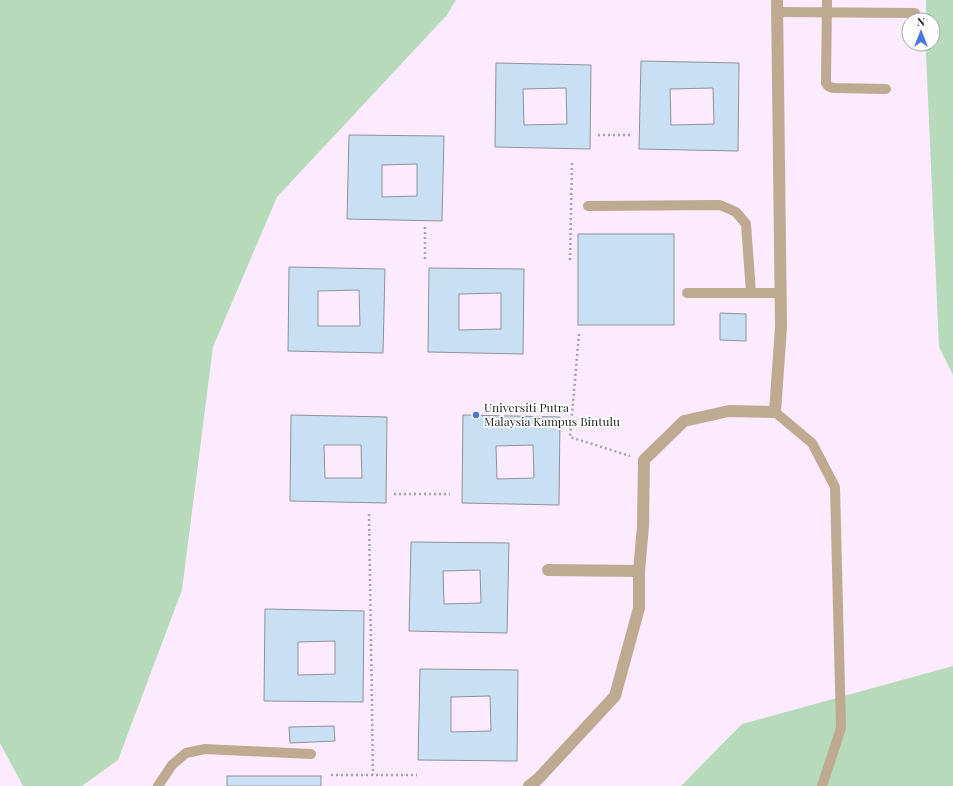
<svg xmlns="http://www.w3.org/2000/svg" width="953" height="786" font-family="'Playfair Display',serif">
<rect width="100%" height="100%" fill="#f9fcff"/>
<path fill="#fcebfe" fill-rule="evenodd" d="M 0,0 L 953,0 L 953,786 L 0,786 ZM 909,20 L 933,20 L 933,44 L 909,44 Z"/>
<g fill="#b6daba">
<path d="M 0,0 L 456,0 L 447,15 L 277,197 L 213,347 L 182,590 L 118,760 L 82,786 L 23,786 L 0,743 Z"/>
<path d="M 926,0 L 953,0 L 953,375 L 939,347 L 926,54 L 926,44 L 933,44 L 933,20 L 926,20 Z"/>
<path d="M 953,666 L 953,786 L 681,786 L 742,724 Z"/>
</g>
<g fill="#c9dff4" stroke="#8e9295" fill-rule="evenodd">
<path d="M 641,61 L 739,63 L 738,151 L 639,149 ZM 713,88 L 714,124 L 671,125 L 670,89 Z"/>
<path d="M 496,63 L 591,65 L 590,149 L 495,147 ZM 566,88 L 567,124 L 524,125 L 523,89 Z"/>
<path d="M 349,135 L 444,136 L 442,221 L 347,219 ZM 417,164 L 417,196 L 382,197 L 382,165 Z"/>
<rect x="578" y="234" width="96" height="91"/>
<path d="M 289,267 L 385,269 L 383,353 L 288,351 ZM 359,290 L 360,326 L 318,326 L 318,291 Z"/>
<path d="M 429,268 L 524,269 L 523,354 L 428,352 ZM 501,293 L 501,329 L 459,330 L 459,294 Z"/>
<path d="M 720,313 L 746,314 L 746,341 L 720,340 Z"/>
<path d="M 291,415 L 387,417 L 386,503 L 290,501 ZM 324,445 L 361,445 L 362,478 L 325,478 Z"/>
<path d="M 463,415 L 560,417 L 559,505 L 462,503 ZM 533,445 L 534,478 L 497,479 L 496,446 Z"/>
<path d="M 411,542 L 509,543 L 507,633 L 409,631 ZM 480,570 L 481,603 L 444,604 L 443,571 Z"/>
<path d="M 265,609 L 364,611 L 363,702 L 264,701 ZM 335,641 L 335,674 L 298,675 L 298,642 Z"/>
<path d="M 420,669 L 518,670 L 517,761 L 418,760 ZM 490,696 L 491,731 L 451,732 L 451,697 Z"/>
<path d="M 334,726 L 335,741 L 290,743 L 289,727 Z"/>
<rect x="227" y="776" width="94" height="10"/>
</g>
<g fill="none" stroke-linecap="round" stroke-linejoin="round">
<g stroke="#a2a5a7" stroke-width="2.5" stroke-dasharray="2 3" stroke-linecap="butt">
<path d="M 598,135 L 633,135"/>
<path d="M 425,227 L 425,262"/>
<path d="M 570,260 L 572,161"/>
<path d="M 579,334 L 570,437 L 630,456"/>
<path d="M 394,494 L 450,494"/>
<path d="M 369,514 L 373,775"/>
<path d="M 331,775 L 417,775"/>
</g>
<g stroke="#bdaa90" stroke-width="10">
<path d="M 827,0 L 826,83 L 828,86 L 833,88 L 886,89"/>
<path d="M 777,12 L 915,13"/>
<path d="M 588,206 L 720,205 L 736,212 L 746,224 L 751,293"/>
<path d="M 687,293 L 780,293"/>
<path d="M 775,412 L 812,443 L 835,487 L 841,728 L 822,786"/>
<path d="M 158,786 L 172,765 L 186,753 L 205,749 L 311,754"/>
</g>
<g stroke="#bdaa90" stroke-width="12">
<path d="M 548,570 L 639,571"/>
<path d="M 529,786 L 538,779 L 615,696 L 639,608 L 639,571 L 643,526 L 644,460 L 684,421 L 729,411 L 775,412 L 781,327 L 777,0"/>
</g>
</g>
<circle fill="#4575e7" stroke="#fff" stroke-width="1.5" cx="476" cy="415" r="4"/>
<g text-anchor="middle" stroke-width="3.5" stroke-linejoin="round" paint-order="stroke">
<g font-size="12" fill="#1f2122" stroke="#fff" text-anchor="start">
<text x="484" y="412">Universiti Putra<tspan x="484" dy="14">Malaysia Kampus Bintulu</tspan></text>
</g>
</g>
<g transform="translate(921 32)"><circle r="19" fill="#ffffff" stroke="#a5a6a7"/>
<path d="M0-3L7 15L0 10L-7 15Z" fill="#4575e7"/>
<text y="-6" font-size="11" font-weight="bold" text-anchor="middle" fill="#1f2122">N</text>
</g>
</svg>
